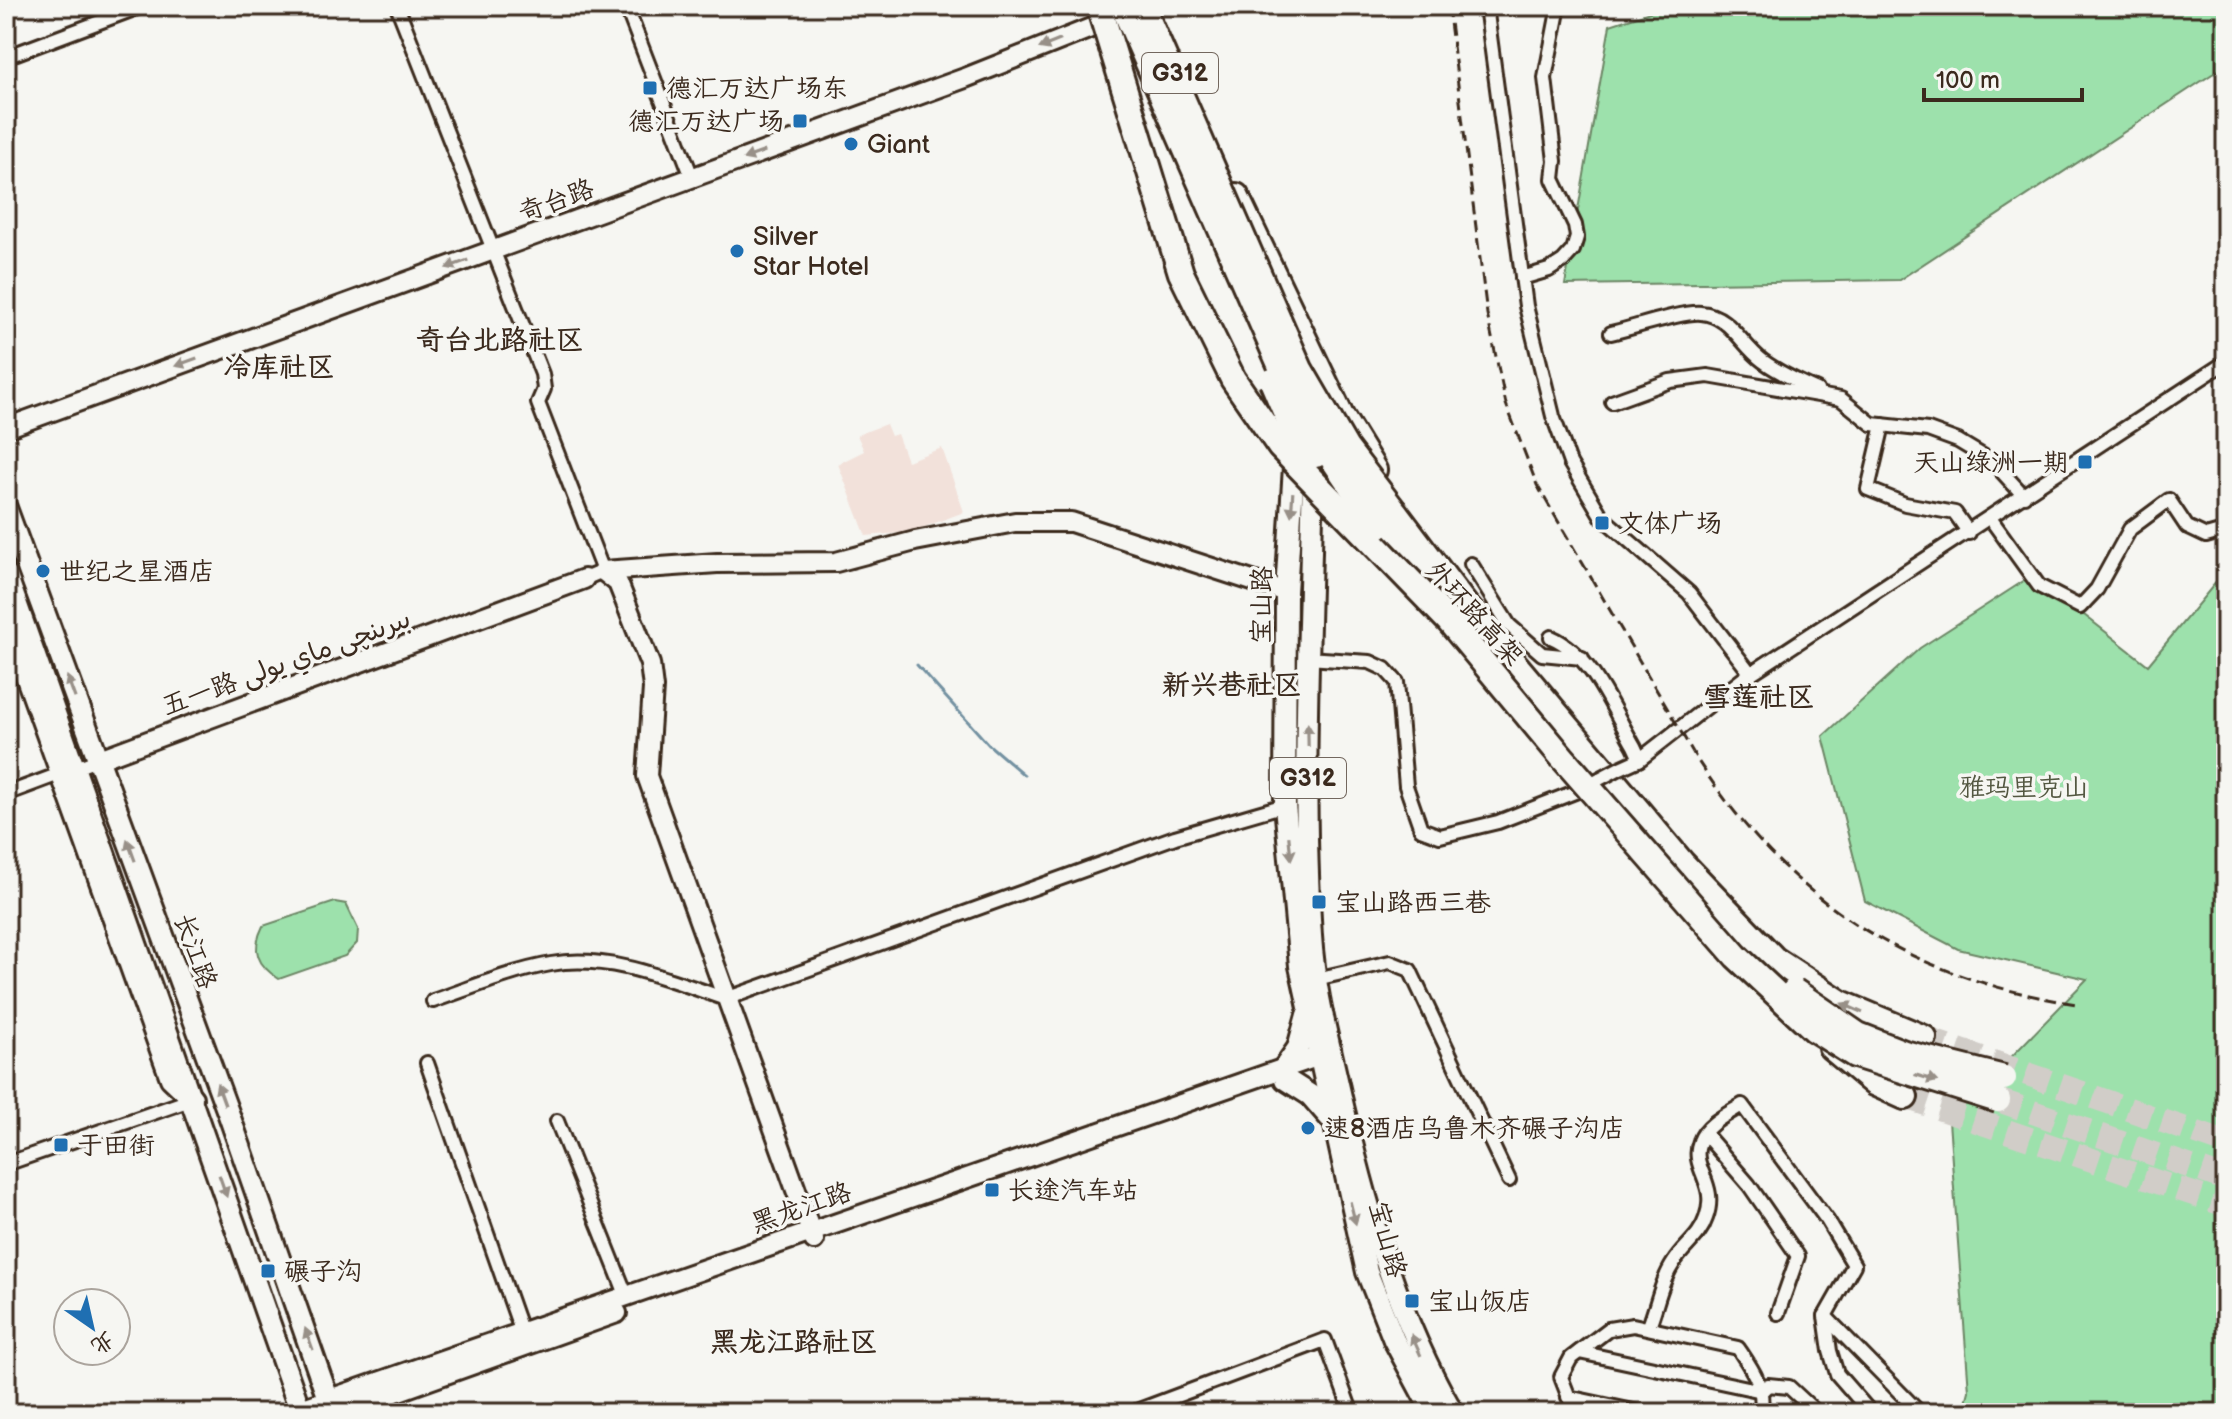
<svg xmlns="http://www.w3.org/2000/svg" width="2232" height="1419" font-family="'Balsamiq Sans','Playpen Sans Arabic','LXGW WenKai TC',sans-serif">
<rect width="100%" height="100%" fill="#f6f6f2"/>
<filter id="ink" filterUnits="userSpaceOnUse"><feTurbulence type="fractalNoise" baseFrequency=".0125" numOctaves="2"/><feDisplacementMap in="SourceGraphic" scale="16" xChannelSelector="R" yChannelSelector="G"/><feConvolveMatrix kernelMatrix="1 2 1 2 8 2 1 2 1" color-interpolation-filters="sRGB"/></filter>
<g filter="url(#ink)">
<path fill="#f2e1da" d="M 886,424 L 891,436 L 897,434 L 907,461 L 942,448 L 964,512 L 911,532 L 866,536 L 838,464 L 864,451 L 857,435 Z"/>
<g fill="#9de1ac" stroke="#6c8665" stroke-width="2">
<path d="M 1668,6 L 2226,6 L 2226,65 L 1899,280 L 1565,285 L 1610,25 Z"/>
<path d="M 2226,570 L 2226,1413 L 1963,1413 L 1969,1391 L 1949,1121 L 2087,979 L 1958,949 L 1865,901 L 1823,736 L 1920,648 L 2033,575 L 2148,665 Z"/>
<path d="M 335,902 L 346,904 L 358,929 L 357,943 L 345,956 L 279,979 C 257,965 251,950 263,926 Z"/>
</g>
<g fill="none" stroke-linecap="round" stroke-linejoin="round">
<path stroke="#7391a1" stroke-width="3" d="M 917,665 L 988,744 L 1024,775"/>
<g stroke="#d1cdc8" stroke-width="24" stroke-dasharray="24 12" stroke-linecap="butt">
<path d="M 1924,1038 L 2226,1143"/>
<path d="M 1905,1097 L 2226,1205"/>
<path d="M 1998,1100 L 2226,1179"/>
</g>
<defs>
<g id="street">
<path d="M 397,6 L 542,374 L 544,389 L 538,403 L 603,571 L 584,579"/>
<path d="M 626,6 L 692,177"/>
<path d="M 1486,6 L 1526,306 L 1553,416 L 1570,463 L 1602,517 L 1689,593 L 1751,674"/>
<path d="M 6,57 L 142,6"/>
<path d="M 1522,278 L 1549,270 L 1563,261 L 1573,250 L 1577,237 L 1575,225 L 1553,179 L 1555,161 L 1545,78 L 1559,6"/>
<path d="M 1611,333 C 1633,328 1683,311 1701,313 C 1730,315 1741,345 1763,361 C 1779,373 1799,382 1817,390"/>
<path d="M 1612,402 L 1670,381 L 1708,376 L 1841,399 L 1872,424 L 1928,430 L 1958,441 L 1993,462 L 2024,496"/>
<path d="M 1883,425 L 1868,489 L 1905,504 L 1955,513 L 1969,533"/>
<path d="M 1990,518 L 2039,586 L 2080,607 L 2097,589 L 2130,529 L 2169,500 L 2187,527 L 2206,536 L 2220,532 L 2226,526"/>
<path d="M 1471,564 L 1509,625 L 1542,654 L 1582,658"/>
<path d="M 1551,637 C 1593,655 1612,709 1634,746 L 1640,759 L 1620,768"/>
<path d="M 1307,658 L 1370,662 L 1385,669 L 1397,682 L 1406,786 L 1421,829 L 1440,836 L 1498,822 L 1580,790"/>
<path d="M 1639,760 L 1744,678 L 2226,362"/>
<path d="M 6,794 L 97,760"/>
<path d="M 1316,979 L 1390,962 L 1410,970 L 1509,1180"/>
<path d="M 433,1001 C 471,988 511,971 551,964 C 609,953 672,981 726,999 L 1175,837 L 1285,805"/>
<path d="M 427,1063 L 522,1333"/>
<path d="M 557,1121 L 627,1297"/>
<path d="M 1705,1134 L 1749,1185 L 1798,1256 L 1778,1313"/>
<path d="M 6,1164 L 193,1099"/>
<path d="M 1825,1316 L 1920,1413"/>
<path d="M 1649,1326 C 1657,1306 1661,1281 1674,1262 C 1684,1246 1700,1237 1706,1218 C 1719,1183 1689,1168 1700,1141 C 1706,1124 1728,1114 1742,1105 L 1827,1220 L 1854,1265 L 1825,1316 L 1830,1351 L 1837,1374 L 1871,1413"/>
<path d="M 1579,1352 L 1762,1391 L 1768,1385 L 1789,1387 L 1817,1413"/>
<path d="M 1568,1397 L 1643,1413"/>
<path d="M 1131,1413 L 1325,1340 L 1351,1411 L 1345,1413"/>
<path d="M 1575,1413 L 1561,1377 L 1571,1358 L 1609,1329 L 1633,1325 L 1738,1348 C 1752,1369 1765,1386 1761,1413"/>
</g>
<g id="secondary">
<path d="M 6,428 L 965,78 L 1116,18"/>
<path d="M 603,571 L 618,583 L 650,664 L 653,688 L 647,776 L 814,1240"/>
<path d="M 603,571 L 717,563 L 836,562 L 915,541 L 1015,522 L 1071,522 L 1286,592"/>
<path d="M 97,760 L 584,579"/>
<path d="M 289,1413 L 1331,1052"/>
<path d="M 337,1413 L 617,1313"/>
</g>
<g id="primary">
<path d="M 1295,451 L 1286,592 L 1285,805 L 1300,966 L 1367,1272 L 1394,1340 L 1433,1413"/>
<path d="M 1313,471 C 1310,625 1301,781 1311,936 C 1314,986 1327,1035 1338,1084 C 1364,1200 1394,1310 1453,1413"/>
<path d="M 6,508 L 229,1115 L 333,1413"/>
<path d="M 6,574 L 301,1413"/>
<path d="M 6,620 L 171,1078 L 192,1098"/>
<path d="M 1284,1068 L 1298,1048 L 1307,1015"/>
<path d="M 1285,1079 L 1310,1095 L 1330,1118"/>
<path d="M 370,1413 L 386,1395"/>
</g>
<g id="highway">
<path d="M 1236,196 L 1341,416 L 1374,470"/>
<path d="M 1395,512 L 1466,606 L 1682,863 L 1774,959 L 1841,1003 L 1924,1038"/>
<path d="M 1378,526 L 1419,577"/>
<path d="M 1831,1047 L 1874,1083 L 1905,1097"/>
</g>
</defs>
<use href="#street" stroke="#3b2a1e" stroke-width="18"/>
<use href="#secondary" stroke="#3b2a1e" stroke-width="24"/>
<use href="#primary" stroke="#3b2a1e" stroke-width="26"/>
<use href="#highway" stroke="#3b2a1e" stroke-width="30"/>
<use href="#street" stroke="#f6f6f2" stroke-width="12"/>
<use href="#secondary" stroke="#f6f6f2" stroke-width="18"/>
<use href="#primary" stroke="#f6f6f2" stroke-width="20"/>
<use href="#highway" stroke="#f6f6f2" stroke-width="24"/>
<path stroke="#3b2a1e" stroke-width="3" stroke-dasharray="12 6" stroke-linecap="butt" d="M 1448,6 L 1487,314 L 1506,404 L 1537,485 L 1698,761 C 1793,905 1908,977 2076,1004"/>
<defs>
<path id="street-bridge" d="M 1586,786 L 1620,768"/>
<g id="highway-bridge">
<path d="M 1099,6 L 1181,273 L 1233,379 L 1280,447 L 1449,621 L 1562,757 L 1736,956 L 1814,1029 L 1855,1055 L 1998,1100"/>
<path d="M 1123,6 L 1285,376 L 1332,458 L 1378,526"/>
<path d="M 1142,6 L 1300,369 L 1346,448 L 1395,512"/>
<path d="M 1272,381 L 1290,423 L 1316,455"/>
<path d="M 1794,991 L 1858,1035 L 1904,1053 L 2004,1078"/>
</g>
</defs>
<use href="#street-bridge" stroke="#3b2a1e" stroke-width="18" stroke-linecap="butt"/>
<use href="#highway-bridge" stroke="#3b2a1e" stroke-width="30" stroke-linecap="butt"/>
<use href="#street-bridge" stroke="#f6f6f2" stroke-width="12"/>
<use href="#highway-bridge" stroke="#f6f6f2" stroke-width="24"/>
</g>
<defs><path id="oneway-solid" d="M-6-.8H1V-3.2L6.5 0L1 3.2V.8H-6Z" transform="scale(2)"/></defs>
<g fill="#989088">
<use href="#oneway-solid" transform="translate(1050 44) rotate(158)"/>
<use href="#oneway-solid" transform="translate(754 155) rotate(160)"/>
<use href="#oneway-solid" transform="translate(457 264) rotate(160)"/>
<use href="#oneway-solid" transform="translate(186 362) rotate(160)"/>
<use href="#oneway-solid" transform="translate(1292 504) rotate(94)"/>
<use href="#oneway-solid" transform="translate(71 687) rotate(-110)"/>
<use href="#oneway-solid" transform="translate(1308 735) rotate(-91)"/>
<use href="#oneway-solid" transform="translate(1290 848) rotate(84)"/>
<use href="#oneway-solid" transform="translate(131 850) rotate(-110)"/>
<use href="#oneway-solid" transform="translate(1852 1008) rotate(-156)"/>
<use href="#oneway-solid" transform="translate(1926 1078) rotate(17)"/>
<use href="#oneway-solid" transform="translate(221 1094) rotate(-110)"/>
<use href="#oneway-solid" transform="translate(223 1186) rotate(71)"/>
<use href="#oneway-solid" transform="translate(1353 1213) rotate(76)"/>
<use href="#oneway-solid" transform="translate(309 1339) rotate(-110)"/>
<use href="#oneway-solid" transform="translate(1416 1345) rotate(-114)"/>
</g>
</g>
<g fill="#1f6fb2" stroke="#f6f6f2" stroke-width="3">
<rect x="642" y="80" width="16" height="16" rx="4"/>
<rect x="792" y="113" width="16" height="16" rx="4"/>
<circle cx="851" cy="144" r="8"/>
<circle cx="737" cy="251" r="8"/>
<rect x="2077" y="454" width="16" height="16" rx="4"/>
<rect x="1594" y="515" width="16" height="16" rx="4"/>
<circle cx="43" cy="571" r="8"/>
<rect x="1311" y="894" width="16" height="16" rx="4"/>
<circle cx="1308" cy="1128" r="8"/>
<rect x="53" y="1137" width="16" height="16" rx="4"/>
<rect x="984" y="1182" width="16" height="16" rx="4"/>
<rect x="260" y="1263" width="16" height="16" rx="4"/>
<rect x="1404" y="1293" width="16" height="16" rx="4"/>
</g>
<g text-anchor="middle" stroke-width="7" stroke-linejoin="round" paint-order="stroke">
<g fill="#f6f6f2" stroke="#73675e" stroke-width="2">
<rect x="1142" y="53" width="76" height="40" rx="6"/>
<rect x="1270" y="758" width="76" height="40" rx="6"/>
</g>
<g font-size="24" font-weight="bold" fill="#3b2a1e">
<text x="1180" y="81">G312</text>
<text x="1308" y="786">G312</text>
</g>
<g font-size="26" fill="#3b2a1e" stroke="#f6f6f2" text-anchor="start">
<text x="666" y="97">德汇万达广场东</text>
<text x="784" y="130" text-anchor="end">德汇万达广场</text>
<text x="867" y="153">Giant</text>
<text x="753" y="245">Silver<tspan x="753" dy="30">Star Hotel</tspan></text>
<text x="2069" y="471" text-anchor="end">天山绿洲一期</text>
<text x="1618" y="532">文体广场</text>
<text x="59" y="580">世纪之星酒店</text>
<text x="1335" y="911">宝山路西三巷</text>
<text x="1324" y="1137">速8酒店乌鲁木齐碾子沟店</text>
<text x="77" y="1154">于田街</text>
<text x="1008" y="1199">长途汽车站</text>
<text x="284" y="1280">碾子沟</text>
<text x="1428" y="1310">宝山饭店</text>
</g>
<g font-size="26" fill="#3b2a1e" stroke="#f6f6f2">
<text transform="translate(556 200) rotate(-20)" y="9">奇台路</text>
<text transform="translate(1261 605) rotate(-89)" y="9">宝山路</text>
<text transform="translate(1475 613) rotate(48)" y="9">外环路高架</text>
<text transform="translate(286 662) rotate(-20)" y="9">五一路 بىرىنچى ماي يولى</text>
<text transform="translate(196 951) rotate(70)" y="9">长江路</text>
<text transform="translate(801 1207) rotate(-19)" y="9">黑龙江路</text>
<text transform="translate(1388 1239) rotate(75)" y="9">宝山路</text>
</g>
<g font-size="26" fill="#545842" stroke="#f6f6f2">
<text x="2024" y="796">雅玛里克山</text>
</g>
<g font-size="28" font-weight="bold" fill="#3b2a1e" stroke="#f6f6f2">
<text x="500" y="349">奇台北路社区</text>
<text x="279" y="376">冷库社区</text>
<text x="1232" y="694">新兴巷社区</text>
<text x="1759" y="706">雪莲社区</text>
<text x="794" y="1351">黑龙江路社区</text>
</g>
</g>
<rect width="2232" height="1419" fill="none" stroke="#f6f6f2" stroke-width="32"/>
<rect x="16" y="16" width="2200" height="1387" fill="none" stroke="#3b2a1e" stroke-width="3" filter="url(#ink)"/>
<g transform="translate(92 1327) rotate(146)"><circle r="38" fill="#f6f6f2" stroke="#aba49d" stroke-width="2"/>
<path d="M0-6L14 30L0 20L-14 30Z" fill="#1f6fb2"/>
<text y="-12" font-size="22" font-weight="bold" text-anchor="middle" fill="#3b2a1e">北</text>
</g>
<path d="M1924 88v12h158v-12" fill="none" stroke="#3b2a1e" stroke-width="4"/>
<text x="1936" y="88" font-size="24" fill="#3b2a1e" stroke="#f6f6f2" stroke-width="6" paint-order="stroke">100 m</text>
</svg>
